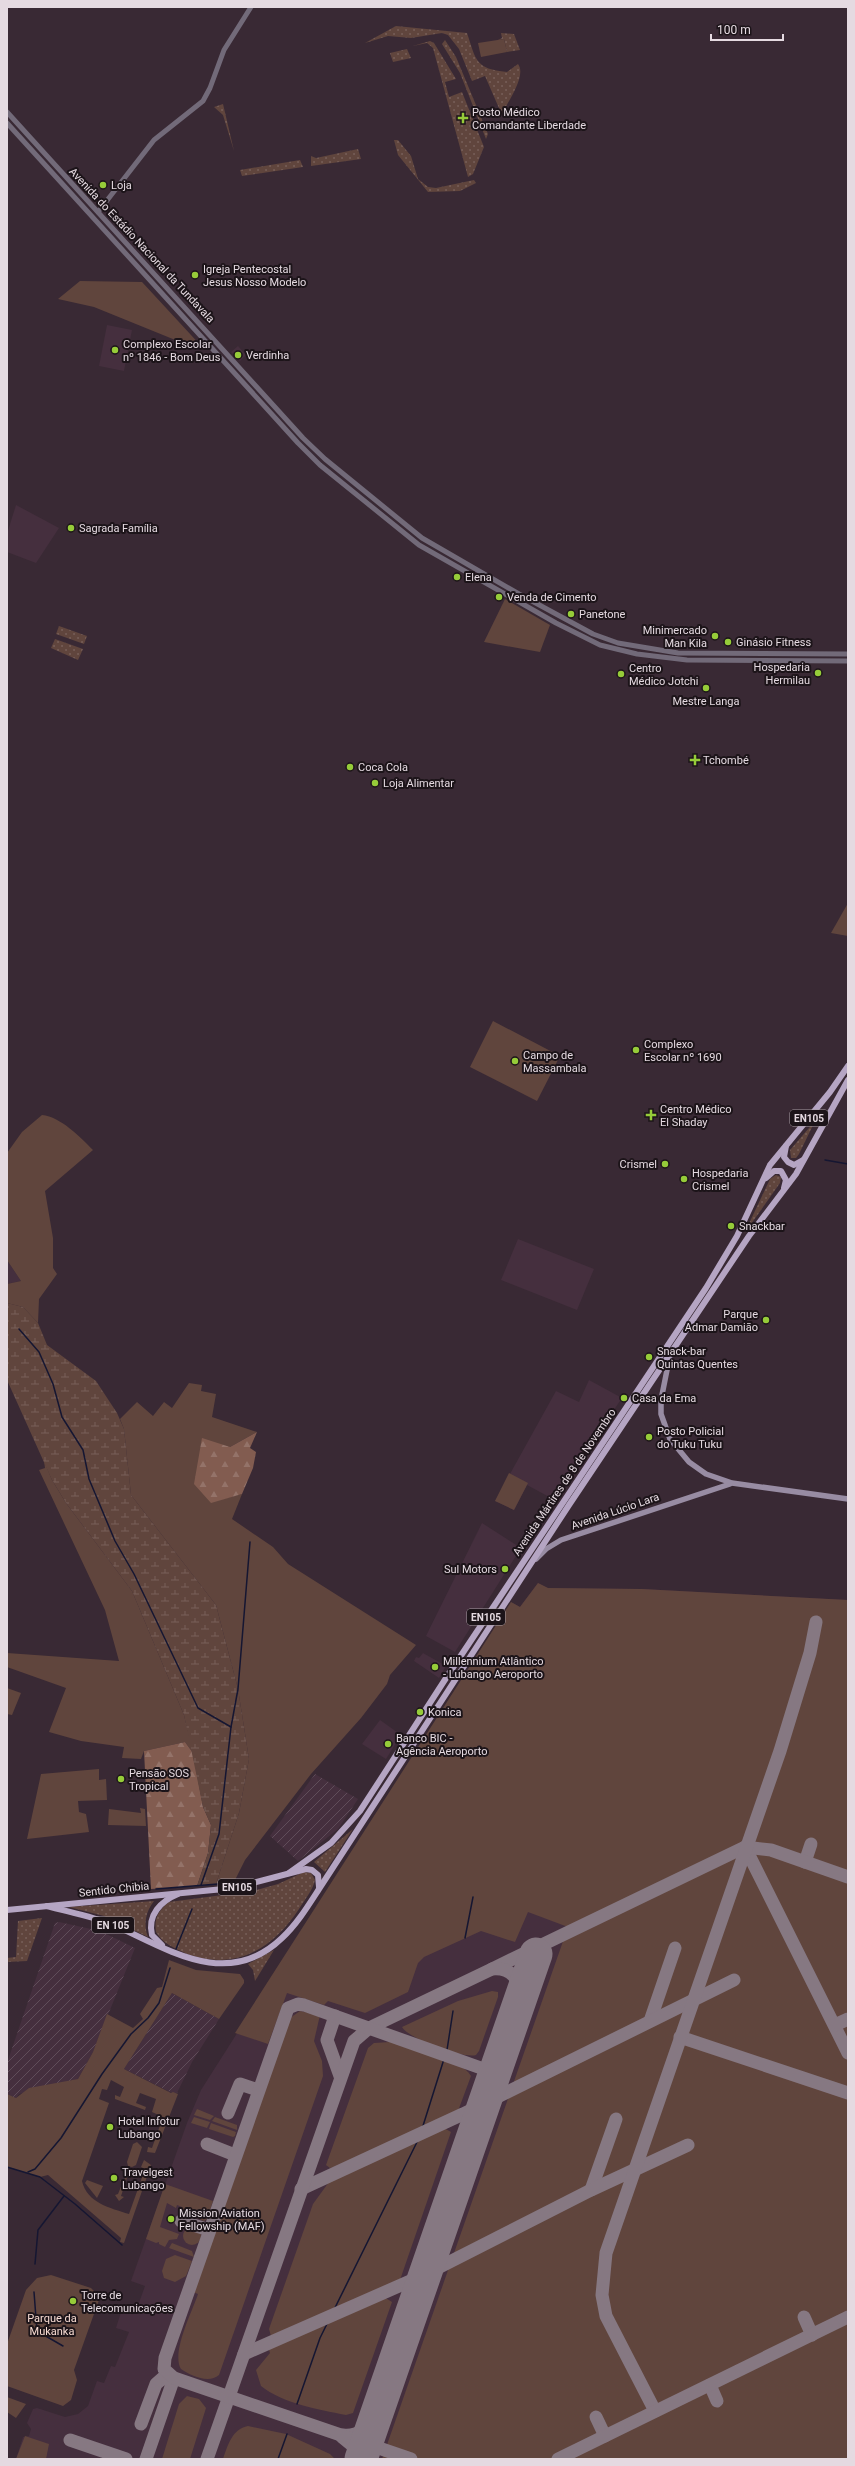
<svg xmlns="http://www.w3.org/2000/svg" width="855" height="2466" font-family="Roboto,sans-serif">
<defs>
<pattern id="industrial-furrows" width="10" height="10" patternUnits="userSpaceOnUse"><rect width="10" height="10" fill="#452f3e"/><path d="M-1 1l2-2M0 10L10 0M9 11l2-2" fill="none" stroke="#604d5a"/></pattern>
<pattern id="forest-firs" width="22" height="20" patternUnits="userSpaceOnUse"><rect width="22" height="20" fill="#825c50"/><path d="M5 1l3.5 6h-7zM16 11l3.5 6h-7z" fill="#947369"/></pattern>
<pattern id="wetland-marsh" width="20" height="14" patternUnits="userSpaceOnUse"><rect width="20" height="14" fill="#60453d"/><path d="M1 5h8M5 5V1M11 12h8M15 12V8" fill="none" stroke="#775f59"/></pattern>
<pattern id="garden-dots" width="8" height="8" patternUnits="userSpaceOnUse"><rect width="8" height="8" fill="#60453d"/><path d="M2 2h.1M6 6h.1" fill="none" stroke="#775f59" stroke-width="1.8" stroke-linecap="round"/></pattern>
</defs>
<rect width="100%" height="100%" fill="#392934"/>
<g fill="#452f3e">
<path d="M 107,325 L 132,330 L 124,371 L 99,366 Z"/>
<path d="M 238,346 L 246,355 L 240,361 L 231,352 Z"/>
<path d="M 16,505 L 59,528 L 36,563 L 7,552 L 7,534 Z"/>
<path d="M 518,1239 L 594,1269 L 577,1310 L 501,1280 Z"/>
<path d="M 7,1260 L 21,1281 L 7,1284 Z"/>
<path d="M 589,1380 L 622,1398 L 553,1499 L 527,1485 L 514,1510 L 495,1501 L 556,1391 L 579,1402 Z"/>
<path d="M 482,1523 L 521,1548 L 455,1652 L 426,1636 Z"/>
<path d="M 538,1583 L 548,1588 L 642,1589 L 848,1600 L 848,2459 L 16,2459 L 23,2437 L 29,2436 L 31,2429 L 27,2423 L 33,2409 L 37,2408 L 65,2417 L 78,2414 L 88,2406 L 97,2381 L 104,2383 L 111,2366 L 115,2367 L 129,2332 L 116,2328 L 122,2309 L 135,2314 L 145,2286 L 131,2281 L 187,2123 L 201,2090 L 511,1602 L 520,1607 Z"/>
<path d="M 423,1653 L 446,1666 L 439,1678 L 414,1661 L 416,1657 L 419,1658 Z"/>
<path d="M 380,1720 L 401,1735 L 386,1759 L 362,1744 Z"/>
</g>
<g fill="url(#industrial-furrows)">
<path d="M 315,1774 L 358,1799 L 338,1829 L 298,1861 L 270,1836 Z"/>
<path d="M 59,1922 L 100,1931 L 135,1948 L 93,2052 L 78,2079 L 19,2094 L 16,2098 L 7,2094 L 7,2063 L 55,1923 Z"/>
<path d="M 172,1993 L 219,2019 L 192,2062 L 177,2093 L 172,2093 L 124,2069 Z"/>
</g>
<g fill="#60453d">
<path d="M 504,39 L 507,52 L 481,57 L 478,43 Z"/>
<path d="M 80,281 L 142,282 L 203,348 L 195,348 L 94,307 L 58,299 Z"/>
<path d="M 505,599 L 550,625 L 540,652 L 484,642 Z"/>
<path d="M 848,903 L 848,936 L 831,933 Z"/>
<path d="M 493,1021 L 560,1056 L 537,1101 L 470,1067 Z"/>
<path d="M 42,1115 C 61,1117 80,1137 93,1150 L 45,1191 L 53,1238 L 53,1268 L 57,1274 L 39,1299 L 38,1323 L 23,1307 L 7,1303 L 7,1284 L 21,1281 L 7,1260 L 7,1153 L 22,1132 Z"/>
<path d="M 189,1383 L 202,1385 L 201,1391 L 216,1394 L 212,1417 L 257,1432 L 230,1447 L 211,1502 L 242,1494 L 232,1519 L 273,1547 L 288,1564 L 416,1645 L 390,1675 L 387,1684 L 361,1718 L 311,1774 L 245,1860 L 234,1882 L 216,1884 L 239,1813 L 249,1759 L 238,1689 L 216,1605 L 131,1495 L 124,1429 L 120,1419 L 137,1402 L 153,1416 L 164,1402 L 172,1408 Z"/>
<path d="M 44,1461 L 52,1480 L 66,1503 L 132,1591 L 184,1715 L 193,1753 L 185,1742 L 144,1751 L 141,1759 L 122,1758 L 124,1747 L 81,1741 L 49,1732 L 66,1688 L 7,1667 L 7,1653 L 119,1661 L 105,1610 L 39,1470 L 45,1468 Z"/>
<path d="M 509,1473 L 528,1483 L 514,1510 L 495,1501 Z"/>
<path d="M 538,1583 L 548,1588 L 642,1589 L 848,1600 L 848,2459 L 382,2459 L 568,1927 L 528,1912 L 515,1942 L 481,1931 L 424,1957 L 418,1963 L 408,1992 L 365,2013 L 328,2001 L 324,2005 L 287,1993 L 268,2044 L 235,2033 L 511,1602 L 520,1607 Z"/>
<path d="M 7,1688 L 21,1693 L 12,1715 L 7,1714 Z"/>
<path d="M 99,1769 L 99,1780 L 106,1779 L 107,1800 L 78,1801 L 79,1812 L 86,1814 L 89,1832 L 27,1839 L 41,1774 Z"/>
<path d="M 140,1808 L 145,1809 L 146,1826 L 108,1825 L 109,1809 L 141,1813 Z"/>
<path d="M 169,1960 L 196,1970 L 240,1974 L 244,1980 L 244,1983 L 219,2019 L 172,1993 L 124,2069 L 171,2093 L 173,2092 L 178,2094 L 155,2153 L 147,2152 L 148,2147 L 152,2148 L 163,2117 L 152,2112 L 156,2099 L 140,2093 L 136,2103 L 146,2107 L 145,2110 L 115,2099 L 115,2095 L 120,2097 L 124,2087 L 111,2080 L 107,2090 L 102,2089 L 99,2099 L 109,2103 L 82,2181 C 87,2203 110,2208 129,2214 L 145,2169 L 141,2167 L 144,2160 L 151,2165 L 124,2243 L 120,2242 L 121,2238 L 48,2175 L 40,2177 L 7,2167 L 7,2094 L 16,2098 L 29,2088 L 78,2079 L 93,2052 L 107,2014 L 133,2028 L 143,2019 L 140,2014 L 157,1988 L 162,1987 Z"/>
<path d="M 492,1991 L 498,1992 L 498,1997 L 479,2051 L 476,2055 C 463,2059 409,2039 402,2027 L 458,2001 Z"/>
<path d="M 300,2011 L 320,2015 L 314,2041 L 322,2061 L 323,2076 L 219,2375 C 209,2384 191,2376 181,2369 C 171,2353 192,2312 198,2294 L 193,2292 L 198,2276 L 285,2027 L 290,2018 Z"/>
<path d="M 391,2040 C 410,2046 462,2059 471,2076 L 458,2111 L 343,2166 L 330,2168 L 326,2165 L 368,2048 L 374,2043 L 390,2042 Z"/>
<path d="M 197,2109 L 214,2116 L 210,2120 L 194,2115 Z"/>
<path d="M 194,2117 L 210,2122 L 207,2128 L 191,2123 Z"/>
<path d="M 215,2117 L 237,2125 L 237,2130 L 212,2121 Z"/>
<path d="M 211,2123 L 236,2132 L 235,2136 L 233,2137 L 209,2129 Z"/>
<path d="M 444,2128 L 451,2132 L 400,2280 L 277,2336 L 271,2336 L 269,2329 L 313,2204 L 329,2182 L 340,2175 Z"/>
<path d="M 137,2142 L 142,2147 L 136,2165 L 132,2167 L 128,2166 L 127,2162 L 133,2144 Z"/>
<path d="M 127,2170 L 130,2171 L 132,2176 L 128,2175 L 121,2196 L 124,2197 L 119,2201 L 115,2195 L 118,2194 L 122,2184 L 120,2180 L 124,2181 L 126,2174 L 123,2173 Z"/>
<path d="M 87,2180 L 103,2186 L 97,2198 L 85,2183 Z"/>
<path d="M 165,2184 L 213,2201 L 207,2219 L 204,2221 L 192,2216 L 191,2210 L 188,2209 L 186,2213 L 183,2212 L 182,2207 L 177,2205 L 176,2208 L 167,2203 L 160,2227 L 179,2234 L 177,2239 L 169,2240 L 165,2247 L 159,2244 L 159,2242 L 156,2243 L 146,2239 Z"/>
<circle cx="192" cy="2236" r="9"/>
<path d="M 172,2243 L 192,2251 L 194,2257 L 169,2248 Z"/>
<path d="M 175,2255 L 192,2261 L 186,2276 L 175,2282 L 164,2278 L 162,2271 L 166,2259 Z"/>
<path d="M 51,2275 L 91,2288 L 100,2297 L 74,2370 L 77,2380 L 71,2400 L 63,2406 L 7,2386 L 7,2344 L 26,2290 L 37,2278 Z"/>
<path d="M 384,2297 L 392,2302 L 353,2413 L 346,2415 C 317,2409 284,2404 261,2386 L 256,2370 L 270,2353 L 269,2350 L 272,2347 Z"/>
<path d="M 187,2396 L 199,2399 L 206,2408 L 190,2459 L 162,2459 L 179,2404 Z"/>
<path d="M 7,2397 L 26,2404 L 16,2418 L 7,2412 Z"/>
<path d="M 248,2426 L 286,2434 L 330,2454 L 335,2459 L 223,2459 C 228,2445 232,2429 248,2426 Z"/>
<path d="M 25,2436 L 49,2444 L 46,2459 L 16,2459 Z"/>
</g>
<g fill="url(#forest-firs)">
<path d="M 257,1432 L 250,1448 L 256,1452 L 253,1468 L 242,1494 L 211,1503 L 194,1484 L 202,1438 L 230,1447 Z"/>
<path d="M 185,1742 L 193,1753 L 203,1807 L 211,1825 L 208,1853 L 197,1886 L 151,1889 L 144,1751 Z"/>
</g>
<path fill="url(#wetland-marsh)" d="M 7,1303 L 23,1307 L 38,1323 L 47,1345 L 96,1381 L 117,1413 L 124,1429 L 131,1495 L 216,1605 L 238,1689 L 249,1759 L 239,1813 L 216,1884 L 197,1886 L 208,1853 L 211,1825 L 203,1807 L 184,1715 L 132,1591 L 66,1503 L 52,1480 L 7,1380 Z"/>
<g fill="url(#garden-dots)">
<path d="M 396,26 L 467,33 C 476,60 475,69 507,72 L 518,64 C 527,76 507,102 502,115 L 485,76 L 472,81 L 459,49 L 448,35 L 442,33 L 411,38 L 388,36 L 365,43 Z"/>
<path d="M 501,33 L 514,34 L 520,50 L 507,52 L 504,39 L 498,40 L 502,38 Z"/>
<path d="M 445,40 L 456,57 L 488,134 L 486,139 L 460,73 L 442,44 Z"/>
<path d="M 430,41 L 434,43 L 456,79 L 445,82 L 449,97 L 462,92 L 484,147 L 473,174 L 468,177 L 433,48 L 427,43 L 413,46 Z"/>
<path d="M 407,49 L 411,58 L 393,62 L 390,53 Z"/>
<path d="M 223,104 L 234,151 L 223,115 L 214,107 Z"/>
<path d="M 394,140 L 398,140 L 411,156 L 418,179 L 428,187 L 436,188 L 474,180 L 476,183 L 460,191 L 428,192 L 398,155 Z"/>
<path d="M 358,149 L 361,159 L 311,166 L 311,156 L 316,158 Z"/>
<path d="M 300,160 L 303,167 L 242,176 L 240,170 Z"/>
<path d="M 59,626 L 87,636 L 84,644 L 56,634 Z"/>
<path d="M 55,639 L 83,649 L 78,660 L 51,648 Z"/>
<path d="M 815,1121 L 799,1154 L 796,1158 L 791,1158 L 790,1150 Z"/>
<path d="M 776,1175 L 781,1177 L 780,1183 L 744,1234 L 770,1179 Z"/>
<path d="M 353,1829 L 325,1872 L 314,1862 Z"/>
<path d="M 304,1872 L 311,1873 L 315,1880 C 313,1890 305,1899 299,1909 C 272,1950 234,1972 185,1953 C 174,1948 162,1943 156,1932 C 154,1918 158,1911 169,1902 L 253,1891 L 278,1884 Z"/>
<path d="M 154,1901 C 146,1911 143,1924 148,1937 L 104,1916 L 69,1907 Z"/>
<path d="M 42,1918 L 27,1961 L 7,1962 L 7,1958 L 16,1957 L 18,1921 Z"/>
<path d="M 274,1950 L 255,1981 L 253,1970 L 248,1964 Z"/>
</g>
<g fill="none" stroke-linecap="round" stroke-linejoin="round">
<g stroke="#151632" stroke-width="1.5">
<path d="M 825,1160 L 848,1164"/>
<path d="M 19,1329 L 39,1352 L 53,1384 L 62,1417 L 83,1450 L 89,1479 L 115,1541 L 134,1574 L 198,1708 L 231,1727 L 219,1834 L 201,1885"/>
<path d="M 231,1727 L 238,1689 L 250,1542"/>
<path d="M 156,1889 L 230,1883"/>
<path d="M 465,1938 L 473,1897"/>
<path d="M 176,1949 L 192,1909"/>
<path d="M 447,2050 L 453,2011"/>
<path d="M 422,2129 L 444,2059"/>
<path d="M 7,2167 L 40,2177 L 75,2204 L 122,2245"/>
<path d="M 28,2172 L 35,2169 L 61,2138 L 102,2074 L 131,2034 L 148,2018 L 159,2003 L 170,1968"/>
<path d="M 35,2264 L 38,2230 L 64,2196"/>
<path d="M 34,2292 L 37,2331 L 63,2346"/>
<path d="M 297,2404 L 320,2338 L 419,2138"/>
<path d="M 278,2459 L 287,2434"/>
</g>
<g stroke="#867882" stroke-width="13">
<path d="M 745,1847 L 848,2053"/>
<path d="M 805,1862 L 811,1844"/>
<path d="M 492,1969 L 745,1847 L 771,1850 L 848,1877"/>
<path d="M 335,2016 L 327,2040 L 340,2076"/>
<path d="M 650,2021 L 675,1948"/>
<path d="M 835,2025 L 848,2019"/>
<path d="M 680,2037 L 848,2093"/>
<path d="M 228,2113 L 240,2084 L 258,2090"/>
<path d="M 207,2144 L 235,2155"/>
<path d="M 301,2189 L 463,2114 L 734,1980"/>
<path d="M 591,2190 L 616,2119"/>
<path d="M 181,2221 L 209,2230"/>
<path d="M 804,2317 L 812,2335"/>
<path d="M 244,2354 L 424,2275 L 591,2190 L 688,2145"/>
<path d="M 710,2385 L 717,2401"/>
<path d="M 655,2411 L 606,2316 L 602,2295 L 606,2253 L 780,1751 L 810,1653 L 816,1622"/>
<path d="M 596,2417 L 605,2436"/>
<path d="M 141,2424 L 156,2384 L 164,2377 L 174,2378 L 146,2459"/>
<path d="M 343,2435 C 358,2437 368,2428 376,2416"/>
<path d="M 342,2437 L 353,2446 L 357,2459"/>
<path d="M 70,2440 L 126,2459"/>
<path d="M 207,2459 L 354,2041 L 369,2028 L 492,1969 C 513,1967 518,1980 522,1996"/>
<path d="M 411,2459 L 174,2378 L 164,2369 L 165,2358 L 288,2008 L 298,2004 L 304,2005 L 495,2073"/>
<path d="M 558,2459 L 848,2317"/>
</g>
<path stroke="#867882" stroke-width="33" d="M 361,2459 L 536,1954"/>
<g stroke="#726a79" stroke-width="5">
<path d="M 7,112 L 303,438 L 325,459 L 422,538 L 519,594 L 593,634 L 618,643 L 678,653 L 848,654"/>
<path d="M 7,123 L 298,443 L 320,465 L 419,545 L 556,623 L 600,645 L 637,654 L 687,660 L 848,661"/>
<path d="M 98,212 L 154,140 L 203,101 L 210,88 L 224,50 L 251,7"/>
</g>
<g stroke="#988ca3" stroke-width="5.5">
<path d="M 670,1355 L 661,1400 L 661,1414 L 670,1439 L 689,1462 L 706,1474 L 732,1483 L 848,1499"/>
<path d="M 536,1559 L 546,1549 L 561,1540 L 730,1484"/>
</g>
<g stroke="#b5a5c3" stroke-width="6">
<path d="M 786,1146 L 784,1157 L 788,1162 L 794,1165 L 803,1160"/>
<path d="M 766,1178 L 774,1171 L 781,1171 L 786,1180 L 784,1188"/>
<path d="M 289,1873 L 331,1843 L 360,1811 L 448,1675 L 706,1288 L 737,1236 L 770,1165 L 830,1092 L 848,1066"/>
<path d="M 47,1906 C 69,1912 92,1916 114,1925 C 169,1950 228,1990 282,1938 C 297,1924 308,1906 319,1889 L 569,1505 L 749,1236 L 796,1174 L 848,1080"/>
<path d="M 7,1910 L 234,1888 L 306,1869 L 312,1870 L 318,1875 L 319,1887"/>
<path d="M 162,1945 L 152,1935 C 147,1915 161,1901 178,1894"/>
</g>
</g>
<g fill="#96cc39" stroke="#1c1419" stroke-width="1.5">
<path d="M461 112h4v4h4v4h-4v4h-4v-4h-4v-4h4z"/>
<circle cx="103" cy="185" r="4"/>
<circle cx="195" cy="275" r="4"/>
<circle cx="115" cy="350" r="4"/>
<circle cx="238" cy="355" r="4"/>
<circle cx="71" cy="528" r="4"/>
<circle cx="457" cy="577" r="4"/>
<circle cx="499" cy="597" r="4"/>
<circle cx="571" cy="614" r="4"/>
<circle cx="715" cy="636" r="4"/>
<circle cx="728" cy="642" r="4"/>
<circle cx="818" cy="673" r="4"/>
<circle cx="621" cy="674" r="4"/>
<circle cx="706" cy="688" r="4"/>
<path d="M693 754h4v4h4v4h-4v4h-4v-4h-4v-4h4z"/>
<circle cx="350" cy="767" r="4"/>
<circle cx="375" cy="783" r="4"/>
<circle cx="636" cy="1050" r="4"/>
<circle cx="515" cy="1061" r="4"/>
<path d="M649 1109h4v4h4v4h-4v4h-4v-4h-4v-4h4z"/>
<circle cx="665" cy="1164" r="4"/>
<circle cx="684" cy="1179" r="4"/>
<circle cx="731" cy="1226" r="4"/>
<circle cx="766" cy="1320" r="4"/>
<circle cx="649" cy="1357" r="4"/>
<circle cx="624" cy="1398" r="4"/>
<circle cx="649" cy="1437" r="4"/>
<circle cx="505" cy="1569" r="4"/>
<circle cx="435" cy="1667" r="4"/>
<circle cx="420" cy="1712" r="4"/>
<circle cx="388" cy="1744" r="4"/>
<circle cx="121" cy="1779" r="4"/>
<circle cx="110" cy="2127" r="4"/>
<circle cx="114" cy="2178" r="4"/>
<circle cx="171" cy="2219" r="4"/>
<circle cx="73" cy="2301" r="4"/>
</g>
<g text-anchor="middle" stroke-width="4" stroke-linejoin="round" paint-order="stroke">
<g fill="#1c1419" stroke="#a99fa5" stroke-width="1">
<rect x="790" y="1110" width="38" height="16" rx="3"/>
<rect x="467" y="1609" width="38" height="16" rx="3"/>
<rect x="218" y="1879" width="38" height="16" rx="3"/>
<rect x="92" y="1917" width="42" height="16" rx="3"/>
</g>
<g font-size="10" font-weight="bold" fill="#e5dae1">
<text x="809" y="1122">EN105</text>
<text x="486" y="1621">EN105</text>
<text x="237" y="1891">EN105</text>
<text x="113" y="1929">EN 105</text>
</g>
<g font-size="11" fill="#e5dae1" stroke="#1c1419" text-anchor="start">
<text x="472" y="116">Posto Médico<tspan x="472" dy="13">Comandante Liberdade</tspan></text>
<text x="111" y="189">Loja</text>
<text x="203" y="273">Igreja Pentecostal<tspan x="203" dy="13">Jesus Nosso Modelo</tspan></text>
<text x="123" y="348">Complexo Escolar<tspan x="123" dy="13">nº 1846 - Bom Deus</tspan></text>
<text x="246" y="359">Verdinha</text>
<text x="79" y="532">Sagrada Família</text>
<text x="465" y="581">Elena</text>
<text x="507" y="601">Venda de Cimento</text>
<text x="579" y="618">Panetone</text>
<text x="707" y="634" text-anchor="end">Minimercado<tspan x="707" dy="13">Man Kila</tspan></text>
<text x="736" y="646">Ginásio Fitness</text>
<text x="810" y="671" text-anchor="end">Hospedaria<tspan x="810" dy="13">Hermilau</tspan></text>
<text x="629" y="672">Centro<tspan x="629" dy="13">Médico Jotchi</tspan></text>
<text x="706" y="705" text-anchor="middle">Mestre Langa</text>
<text x="703" y="764">Tchombé</text>
<text x="358" y="771">Coca Cola</text>
<text x="383" y="787">Loja Alimentar</text>
<text x="644" y="1048">Complexo<tspan x="644" dy="13">Escolar nº 1690</tspan></text>
<text x="523" y="1059">Campo de<tspan x="523" dy="13">Massambala</tspan></text>
<text x="660" y="1113">Centro Médico<tspan x="660" dy="13">El Shaday</tspan></text>
<text x="657" y="1168" text-anchor="end">Crismel</text>
<text x="692" y="1177">Hospedaria<tspan x="692" dy="13">Crismel</tspan></text>
<text x="739" y="1230">Snackbar</text>
<text x="758" y="1318" text-anchor="end">Parque<tspan x="758" dy="13">Admar Damião</tspan></text>
<text x="657" y="1355">Snack-bar<tspan x="657" dy="13">Quintas Quentes</tspan></text>
<text x="632" y="1402">Casa da Ema</text>
<text x="657" y="1435">Posto Policial<tspan x="657" dy="13">do Tuku Tuku</tspan></text>
<text x="497" y="1573" text-anchor="end">Sul Motors</text>
<text x="443" y="1665">Millennium Atlântico<tspan x="443" dy="13">- Lubango Aeroporto</tspan></text>
<text x="428" y="1716">Konica</text>
<text x="396" y="1742">Banco BIC -<tspan x="396" dy="13">Agência Aeroporto</tspan></text>
<text x="129" y="1777">Pensão SOS<tspan x="129" dy="13">Tropical</tspan></text>
<text x="118" y="2125">Hotel Infotur<tspan x="118" dy="13">Lubango</tspan></text>
<text x="122" y="2176">Travelgest<tspan x="122" dy="13">Lubango</tspan></text>
<text x="179" y="2217">Mission Aviation<tspan x="179" dy="13">Fellowship (MAF)</tspan></text>
<text x="81" y="2299">Torre de<tspan x="81" dy="13">Telecomunicações</tspan></text>
</g>
<g font-size="11" fill="#e5dae1" stroke="#1c1419">
<text transform="translate(142 245) rotate(47)" y="4">Avenida do Estádio Nacional da Tundavala</text>
<text transform="translate(564 1482) rotate(-56)" y="4">Avenida Mártires de 8 de Novembro</text>
<text transform="translate(615 1511) rotate(-19)" y="4">Avenida Lúcio Lara</text>
<text transform="translate(114 1889) rotate(-6)" y="4">Sentido Chibia</text>
</g>
<g font-size="11" fill="#f7dbd2" stroke="#1c1419">
<text x="52" y="2322">Parque da<tspan x="52" dy="13">Mukanka</tspan></text>
</g>
</g>
<rect width="855" height="2466" fill="none" stroke="#e5dae1" stroke-width="16"/>
<path d="M711 34v6h72v-6" fill="none" stroke="#e5dae1" stroke-width="2"/>
<text x="717" y="34" font-size="12" fill="#e5dae1" stroke="#1c1419" stroke-width="3" paint-order="stroke">100 m</text>
</svg>
